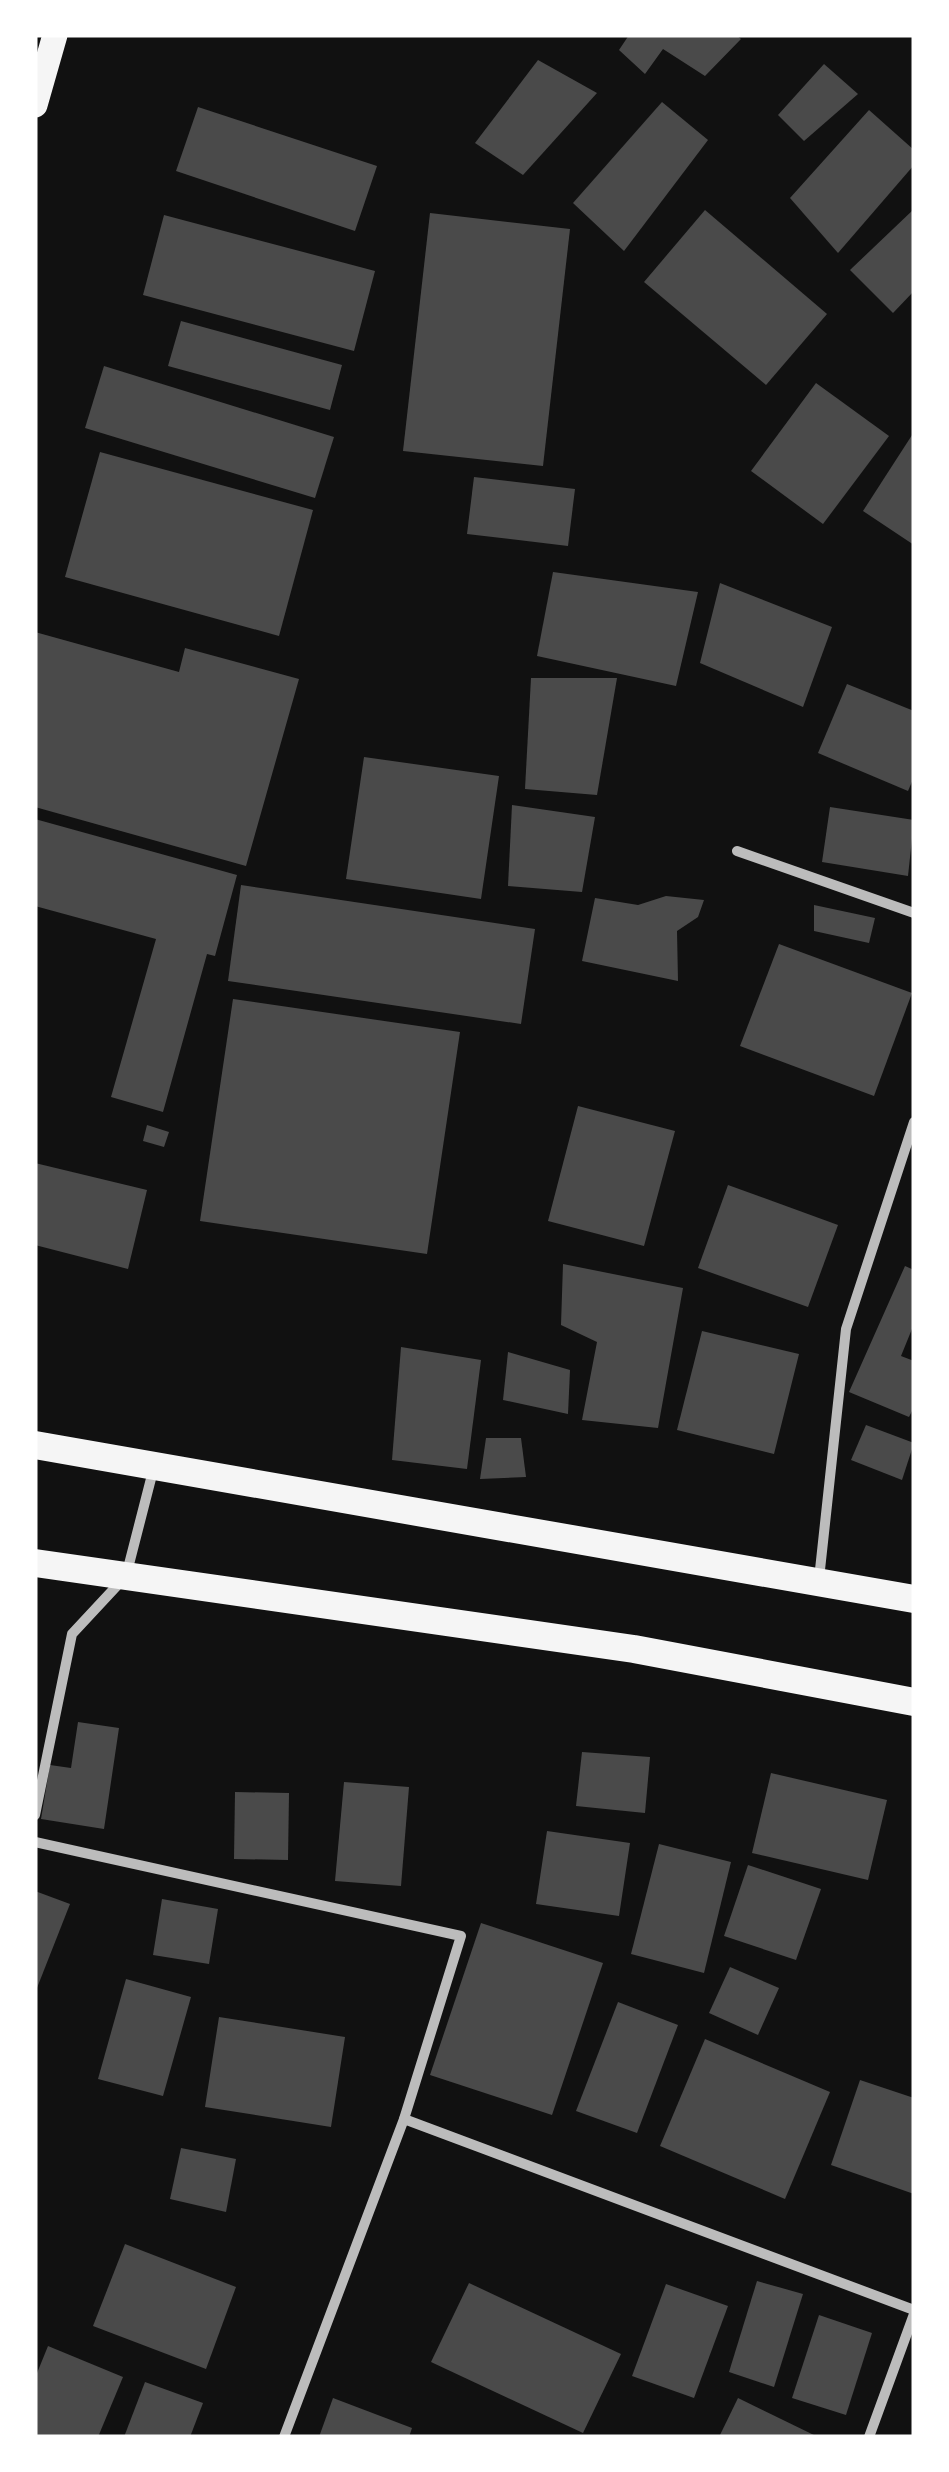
<svg xmlns="http://www.w3.org/2000/svg" width="949" height="2472" font-family="Mulish,sans-serif">
<rect width="100%" height="100%" fill="#111"/>
<g fill="#4a4a4a">
<path d="M 629,35 L 736,35 L 741,39 L 705,76 L 663,49 L 645,74 L 619,50 Z"/>
<path d="M 538,60 L 597,93 L 523,175 L 475,143 Z"/>
<path d="M 824,64 L 858,94 L 804,141 L 778,115 Z"/>
<path d="M 662,102 L 708,140 L 624,251 L 573,203 Z"/>
<path d="M 198,107 L 377,166 L 355,231 L 176,171 Z"/>
<path d="M 869,110 L 914,150 L 914,165 L 838,253 L 790,198 Z"/>
<path d="M 914,209 L 914,291 L 893,313 L 850,270 Z"/>
<path d="M 705,210 L 827,314 L 766,385 L 644,282 Z"/>
<path d="M 430,213 L 570,229 L 543,466 L 403,451 Z"/>
<path d="M 164,215 L 375,271 L 354,351 L 143,295 Z"/>
<path d="M 181,321 L 342,365 L 330,410 L 168,366 Z"/>
<path d="M 104,366 L 334,437 L 315,498 L 85,428 Z"/>
<path d="M 816,383 L 889,436 L 823,524 L 751,471 Z"/>
<path d="M 914,432 L 914,545 L 863,511 Z"/>
<path d="M 100,452 L 313,510 L 279,636 L 65,577 Z"/>
<path d="M 474,477 L 575,489 L 568,546 L 467,534 Z"/>
<path d="M 553,572 L 698,592 L 676,686 L 537,656 Z"/>
<path d="M 720,583 L 832,627 L 803,707 L 700,663 Z"/>
<path d="M 35,632 L 179,672 L 185,648 L 299,679 L 246,866 L 35,807 Z"/>
<path d="M 531,678 L 617,678 L 597,795 L 525,789 Z"/>
<path d="M 847,684 L 914,711 L 914,777 L 908,791 L 818,753 Z"/>
<path d="M 364,757 L 499,776 L 481,899 L 346,879 Z"/>
<path d="M 512,805 L 595,817 L 582,892 L 508,886 Z"/>
<path d="M 830,807 L 914,820 L 908,876 L 822,862 Z"/>
<path d="M 35,819 L 237,875 L 215,956 L 207,954 L 163,1112 L 111,1097 L 156,939 L 35,906 Z"/>
<path d="M 241,885 L 535,929 L 521,1024 L 228,981 Z"/>
<path d="M 666,896 L 704,900 L 698,917 L 677,931 L 678,981 L 582,961 L 595,898 L 638,905 Z"/>
<path d="M 814,905 L 875,918 L 869,943 L 814,931 Z"/>
<path d="M 779,944 L 912,993 L 874,1096 L 740,1046 Z"/>
<path d="M 233,999 L 460,1032 L 427,1254 L 200,1221 Z"/>
<path d="M 578,1106 L 675,1131 L 644,1246 L 548,1221 Z"/>
<path d="M 147,1125 L 169,1132 L 164,1147 L 143,1141 Z"/>
<path d="M 35,1163 L 147,1190 L 128,1269 L 35,1245 Z"/>
<path d="M 728,1185 L 838,1225 L 808,1307 L 698,1268 Z"/>
<path d="M 563,1264 L 683,1288 L 658,1428 L 582,1420 L 597,1342 L 561,1325 Z"/>
<path d="M 905,1266 L 914,1270 L 914,1324 L 901,1356 L 914,1361 L 914,1407 L 909,1417 L 849,1392 Z"/>
<path d="M 702,1331 L 799,1354 L 774,1454 L 677,1430 Z"/>
<path d="M 401,1347 L 481,1360 L 467,1469 L 392,1460 Z"/>
<path d="M 508,1352 L 570,1370 L 568,1414 L 503,1400 Z"/>
<path d="M 866,1425 L 914,1443 L 902,1480 L 851,1460 Z"/>
<path d="M 486,1438 L 521,1438 L 526,1477 L 480,1479 Z"/>
<path d="M 78,1722 L 119,1728 L 104,1829 L 41,1819 L 50,1765 L 71,1768 Z"/>
<path d="M 582,1752 L 650,1757 L 645,1813 L 576,1806 Z"/>
<path d="M 771,1773 L 887,1800 L 868,1880 L 752,1853 Z"/>
<path d="M 344,1782 L 409,1787 L 401,1886 L 335,1881 Z"/>
<path d="M 235,1792 L 289,1793 L 288,1860 L 234,1859 Z"/>
<path d="M 547,1831 L 630,1843 L 619,1916 L 536,1904 Z"/>
<path d="M 659,1844 L 731,1862 L 704,1973 L 631,1954 Z"/>
<path d="M 748,1865 L 821,1889 L 796,1960 L 724,1936 Z"/>
<path d="M 35,1891 L 70,1904 L 35,1993 Z"/>
<path d="M 162,1899 L 218,1909 L 209,1964 L 153,1955 Z"/>
<path d="M 481,1923 L 603,1963 L 552,2115 L 430,2075 Z"/>
<path d="M 730,1967 L 779,1988 L 758,2035 L 709,2013 Z"/>
<path d="M 126,1979 L 191,1997 L 163,2096 L 98,2079 Z"/>
<path d="M 618,2002 L 678,2025 L 637,2133 L 576,2111 Z"/>
<path d="M 219,2017 L 345,2037 L 331,2127 L 205,2107 Z"/>
<path d="M 705,2039 L 830,2092 L 785,2199 L 660,2146 Z"/>
<path d="M 860,2080 L 914,2098 L 914,2194 L 831,2165 Z"/>
<path d="M 181,2148 L 236,2159 L 226,2212 L 170,2199 Z"/>
<path d="M 125,2244 L 236,2287 L 206,2369 L 93,2326 Z"/>
<path d="M 757,2281 L 803,2294 L 774,2387 L 729,2372 Z"/>
<path d="M 469,2283 L 621,2354 L 583,2433 L 431,2362 Z"/>
<path d="M 666,2284 L 728,2306 L 694,2398 L 632,2376 Z"/>
<path d="M 819,2315 L 872,2333 L 846,2415 L 792,2398 Z"/>
<path d="M 48,2346 L 123,2377 L 98,2437 L 35,2437 L 35,2378 Z"/>
<path d="M 145,2382 L 203,2403 L 190,2437 L 124,2437 Z"/>
<path d="M 333,2398 L 412,2428 L 409,2437 L 319,2437 Z"/>
<path d="M 738,2398 L 818,2437 L 719,2437 Z"/>
</g>
<g fill="none" stroke-linecap="round" stroke-linejoin="round">
<g stroke="#bcbcbc" stroke-width="10">
<path d="M 737,851 L 914,913"/>
<path d="M 819,1579 L 846,1329 L 914,1122"/>
<path d="M 35,1815 L 72,1634 L 126,1576 L 154,1467"/>
<path d="M 35,1842 L 461,1936 L 404,2119 L 284,2437"/>
<path d="M 404,2119 L 914,2310"/>
<path d="M 869,2437 L 914,2314"/>
</g>
<path stroke="#f5f5f5" stroke-width="25" d="M 35,105 L 55,35"/>
<g stroke="#f5f5f5" stroke-width="28">
<path d="M 35,1445 L 914,1599"/>
<path d="M 35,1563 L 634,1649 L 914,1702"/>
</g>
</g>
<rect width="949" height="2472" fill="none" stroke="#ffffff" stroke-width="75"/>
</svg>
